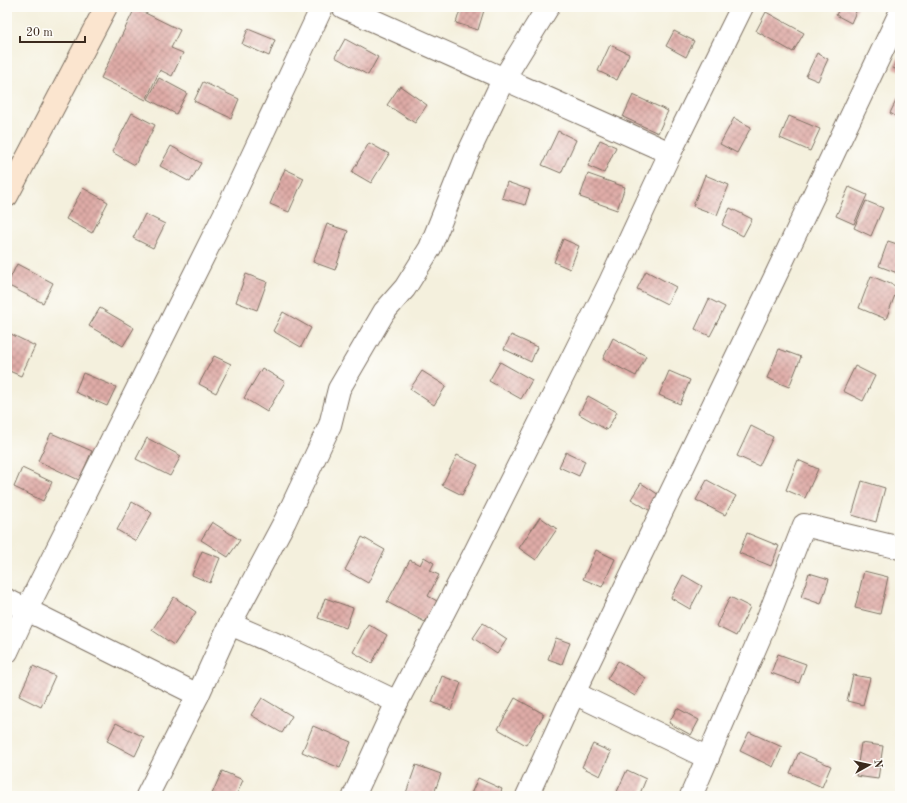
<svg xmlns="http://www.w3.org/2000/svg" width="907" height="803" font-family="'Old Standard TT',serif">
<defs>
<pattern id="building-cross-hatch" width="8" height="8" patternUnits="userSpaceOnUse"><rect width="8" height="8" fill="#dfaca7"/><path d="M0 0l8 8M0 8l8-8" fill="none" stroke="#b68c87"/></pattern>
</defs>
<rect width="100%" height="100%" fill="#fdfcf7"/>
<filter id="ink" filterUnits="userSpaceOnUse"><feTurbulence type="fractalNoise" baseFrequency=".025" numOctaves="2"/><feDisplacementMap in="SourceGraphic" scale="8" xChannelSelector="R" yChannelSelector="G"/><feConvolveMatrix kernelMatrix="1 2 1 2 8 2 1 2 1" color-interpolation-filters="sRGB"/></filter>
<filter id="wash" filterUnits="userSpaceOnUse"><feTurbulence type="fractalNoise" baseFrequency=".012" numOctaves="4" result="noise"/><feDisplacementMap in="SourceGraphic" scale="16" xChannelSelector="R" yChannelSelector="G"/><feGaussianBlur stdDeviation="0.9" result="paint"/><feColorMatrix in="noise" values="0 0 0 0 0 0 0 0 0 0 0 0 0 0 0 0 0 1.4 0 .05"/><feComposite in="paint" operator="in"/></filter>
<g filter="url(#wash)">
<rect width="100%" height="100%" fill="#f4f0dd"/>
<g id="blocks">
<g fill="url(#building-cross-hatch)">
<path d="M 461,7 L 485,7 L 478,30 L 456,23 Z"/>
<path d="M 840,7 L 858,7 L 851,23 L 836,15 Z"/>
<path d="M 135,8 L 180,30 L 171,48 L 183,53 L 172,76 L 160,70 L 146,100 L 101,78 Z"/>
<path d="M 766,12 L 804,33 L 793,52 L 756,31 Z"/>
<path d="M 248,29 L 275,40 L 269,56 L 242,44 Z"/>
<path d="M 674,31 L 694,41 L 686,57 L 666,46 Z"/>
<path d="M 345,39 L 378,57 L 368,75 L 335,57 Z"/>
<path d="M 610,45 L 629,54 L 617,80 L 598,71 Z"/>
<path d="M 817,53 L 828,59 L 818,81 L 806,76 Z"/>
<path d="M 900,53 L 900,71 L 893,68 Z"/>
<path d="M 159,78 L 187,93 L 176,114 L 148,99 Z"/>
<path d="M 203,82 L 239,99 L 231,118 L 194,101 Z"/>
<path d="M 400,86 L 427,105 L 415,123 L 387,105 Z"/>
<path d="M 633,95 L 668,111 L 658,133 L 623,117 Z"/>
<path d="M 898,97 L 900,98 L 900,119 L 890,113 Z"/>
<path d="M 132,113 L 155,125 L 135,165 L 112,152 Z"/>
<path d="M 789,116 L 820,129 L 810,151 L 780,138 Z"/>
<path d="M 734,118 L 751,127 L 737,153 L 720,144 Z"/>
<path d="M 558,131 L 576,140 L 561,173 L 542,165 Z"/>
<path d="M 600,140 L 616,147 L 604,173 L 588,166 Z"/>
<path d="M 369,143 L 389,154 L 371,183 L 352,172 Z"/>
<path d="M 171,146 L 201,163 L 190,182 L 160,166 Z"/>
<path d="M 285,169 L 304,178 L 289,212 L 270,204 Z"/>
<path d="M 588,174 L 625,187 L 617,210 L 580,197 Z"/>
<path d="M 705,175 L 729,185 L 717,215 L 693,206 Z"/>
<path d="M 507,182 L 530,190 L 525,205 L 502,198 Z"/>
<path d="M 849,187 L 867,195 L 854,224 L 836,216 Z"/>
<path d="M 83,188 L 108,202 L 92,233 L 66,219 Z"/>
<path d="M 866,201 L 883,208 L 871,236 L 854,228 Z"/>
<path d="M 730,208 L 752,219 L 743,236 L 722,225 Z"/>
<path d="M 145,214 L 165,224 L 153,248 L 133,238 Z"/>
<path d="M 327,224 L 348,231 L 335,270 L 313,262 Z"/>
<path d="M 563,239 L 579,246 L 570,269 L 554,262 Z"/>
<path d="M 888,241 L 900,245 L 900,274 L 879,266 Z"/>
<path d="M 17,264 L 53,283 L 43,303 L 7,285 Z"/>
<path d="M 646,271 L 676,287 L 667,304 L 637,289 Z"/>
<path d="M 246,274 L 267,282 L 257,310 L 236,302 Z"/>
<path d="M 871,276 L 898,287 L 886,319 L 859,308 Z"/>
<path d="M 709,299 L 725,307 L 710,336 L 695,329 Z"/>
<path d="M 100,308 L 134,328 L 123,346 L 89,326 Z"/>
<path d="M 283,312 L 311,328 L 301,347 L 273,331 Z"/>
<path d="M 11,334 L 35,346 L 21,376 L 7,370 L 7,343 Z"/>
<path d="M 511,335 L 537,347 L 531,362 L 504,349 Z"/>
<path d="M 613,338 L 646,356 L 636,376 L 603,359 Z"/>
<path d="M 779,349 L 801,357 L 789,387 L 767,378 Z"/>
<path d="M 214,356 L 231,364 L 216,393 L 199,384 Z"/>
<path d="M 500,362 L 532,380 L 521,399 L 489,381 Z"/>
<path d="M 855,366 L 875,376 L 863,401 L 843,391 Z"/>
<path d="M 262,368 L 285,382 L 267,412 L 244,398 Z"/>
<path d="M 422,371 L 446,386 L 434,405 L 410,389 Z"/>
<path d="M 669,371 L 690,380 L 680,404 L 659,395 Z"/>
<path d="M 83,373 L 116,387 L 107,406 L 75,392 Z"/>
<path d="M 588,396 L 617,412 L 607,430 L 579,414 Z"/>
<path d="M 751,426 L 773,437 L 759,466 L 737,456 Z"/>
<path d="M 51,433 L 92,451 L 79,480 L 38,461 Z"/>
<path d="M 147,438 L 181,456 L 170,476 L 136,459 Z"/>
<path d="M 566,452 L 585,461 L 579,476 L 559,467 Z"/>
<path d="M 457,455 L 478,465 L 462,495 L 442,485 Z"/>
<path d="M 798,460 L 818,469 L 805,498 L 786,490 Z"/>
<path d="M 22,468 L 52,482 L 43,501 L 14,487 Z"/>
<path d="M 707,480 L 736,496 L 725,515 L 696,500 Z"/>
<path d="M 862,481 L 885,488 L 876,522 L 852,515 Z"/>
<path d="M 641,483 L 662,497 L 652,512 L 631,499 Z"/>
<path d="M 132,502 L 152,513 L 136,541 L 117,530 Z"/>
<path d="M 540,517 L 557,529 L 536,560 L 519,548 Z"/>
<path d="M 212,522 L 240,540 L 228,557 L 201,540 Z"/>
<path d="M 747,533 L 779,546 L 771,566 L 739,553 Z"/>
<path d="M 362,537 L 385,550 L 368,583 L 345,570 Z"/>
<path d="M 596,550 L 615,559 L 602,587 L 583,579 Z"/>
<path d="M 202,551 L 220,558 L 210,583 L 192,575 Z"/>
<path d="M 424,557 L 434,563 L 430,571 L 439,575 L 428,596 L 437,601 L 425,622 L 387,602 L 410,560 L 420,565 Z"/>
<path d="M 864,571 L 888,577 L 880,614 L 855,608 Z"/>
<path d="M 809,573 L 829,579 L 821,604 L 801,597 Z"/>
<path d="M 683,575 L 702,586 L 690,609 L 671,598 Z"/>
<path d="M 174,597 L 196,612 L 174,645 L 152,630 Z"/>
<path d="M 730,597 L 750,607 L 736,636 L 716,626 Z"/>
<path d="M 325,598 L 353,608 L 346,628 L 318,618 Z"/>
<path d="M 483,623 L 507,639 L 497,654 L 473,638 Z"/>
<path d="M 368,624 L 387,635 L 372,663 L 353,652 Z"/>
<path d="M 556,638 L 570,643 L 562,664 L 548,659 Z"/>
<path d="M 778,654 L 806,664 L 799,683 L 771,673 Z"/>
<path d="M 618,661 L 646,678 L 635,696 L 607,679 Z"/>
<path d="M 33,666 L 55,676 L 41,707 L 19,696 Z"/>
<path d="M 853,675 L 870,678 L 863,705 L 847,701 Z"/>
<path d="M 442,676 L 461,683 L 451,710 L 432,702 Z"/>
<path d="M 262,698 L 292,716 L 282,733 L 251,715 Z"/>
<path d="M 515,698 L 544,714 L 526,745 L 498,729 Z"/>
<path d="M 677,708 L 699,720 L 691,735 L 669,723 Z"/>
<path d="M 116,723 L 144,737 L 135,756 L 107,741 Z"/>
<path d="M 313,726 L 351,742 L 340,768 L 302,752 Z"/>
<path d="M 749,732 L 782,747 L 773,767 L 740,751 Z"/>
<path d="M 861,743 L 883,746 L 878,779 L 856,776 Z"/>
<path d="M 593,744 L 611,752 L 600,776 L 582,767 Z"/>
<path d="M 799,752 L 831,766 L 822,787 L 790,773 Z"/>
<path d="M 416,765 L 441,774 L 433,796 L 405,796 Z"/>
<path d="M 627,770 L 646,779 L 639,796 L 615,796 Z"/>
<path d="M 222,771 L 243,780 L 236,796 L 217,796 L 212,794 Z"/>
<path d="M 478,778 L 502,789 L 499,796 L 470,796 Z"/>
</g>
</g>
</g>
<g filter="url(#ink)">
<use href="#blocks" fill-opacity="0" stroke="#7c6f61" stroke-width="1"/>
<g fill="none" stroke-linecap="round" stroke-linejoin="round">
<defs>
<g id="street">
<path d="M 343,7 L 670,153"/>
<path d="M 7,600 L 198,695"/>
<path d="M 230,624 L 285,648 L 397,702"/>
<path d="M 7,652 L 26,611 L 230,203 L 322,7"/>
<path d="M 574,693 L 708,758"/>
<path d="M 147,796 L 198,695 L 230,624 L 285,521 L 330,425 L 339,389 L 384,312 L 405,288 L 430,248 L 466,158 L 503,80 L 548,7"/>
<path d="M 354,796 L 397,702 L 473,556 L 610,282 L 670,153 L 742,7"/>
<path d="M 527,796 L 574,693 L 774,279 L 900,13"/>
<path d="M 691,796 L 763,630 L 804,525 L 900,548"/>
</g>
<path id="secondary" d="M 7,196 L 106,7"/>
</defs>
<use href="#street" stroke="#7c6f61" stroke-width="24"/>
<use href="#secondary" stroke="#7c6f61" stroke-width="24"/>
<use href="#street" stroke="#fff" stroke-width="22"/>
<use href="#secondary" stroke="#fbe5cf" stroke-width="22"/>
</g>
</g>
<rect width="907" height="803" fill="none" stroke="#fdfcf7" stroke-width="24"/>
<g transform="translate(869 765) rotate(82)" stroke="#fdfcf7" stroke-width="3" paint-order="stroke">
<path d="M0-3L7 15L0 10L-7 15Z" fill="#3b2a1e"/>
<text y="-6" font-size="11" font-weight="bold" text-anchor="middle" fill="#3b2a1e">N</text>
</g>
<path d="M20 36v6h65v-6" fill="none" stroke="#3b2a1e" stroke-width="2"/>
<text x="26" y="36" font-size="12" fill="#3b2a1e" stroke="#fdfcf7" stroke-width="3" paint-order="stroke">20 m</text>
</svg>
